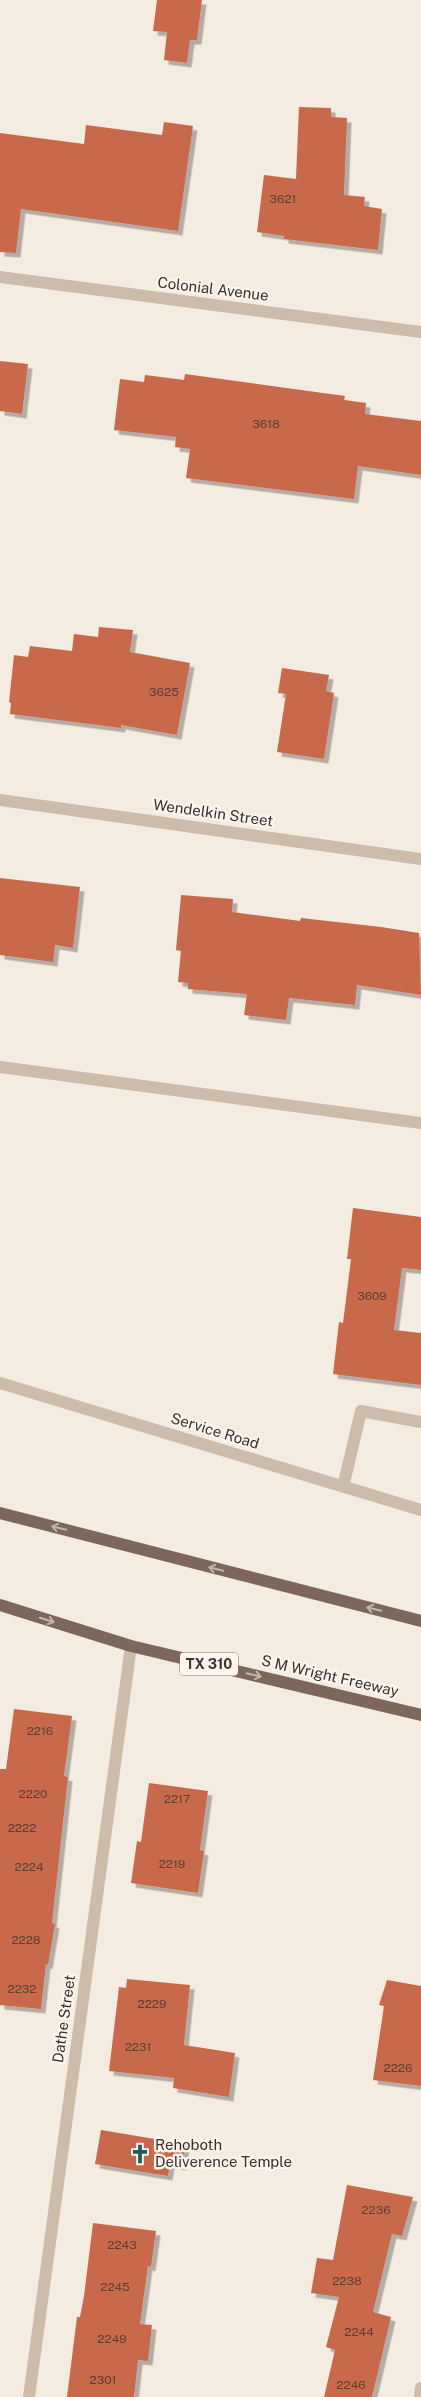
<svg xmlns="http://www.w3.org/2000/svg" width="421" height="2397" font-family="'Public Sans',sans-serif">
<defs>
<filter id="shadow"><feDropShadow dx="4.5" dy="4.5" stdDeviation="0" flood-color="#0004"/></filter>
</defs>
<rect width="100%" height="100%" fill="#f4ebe1"/>
<g fill="#c8694b" filter="url(#shadow)">
<path d="M 157,0 L 202,0 L 197,40 L 190,40 L 187,63 L 164,60 L 167,32 L 153,31 Z"/>
<path d="M 299,107 L 331,108 L 331,117 L 347,118 L 344,195 L 365,197 L 364,206 L 382,209 L 378,250 L 284,239 L 284,236 L 257,232 L 264,175 L 296,179 Z"/>
<path d="M 164,122 L 193,126 L 178,231 L 21,209 L 16,253 L 0,252 L 0,133 L 84,144 L 86,125 L 162,135 Z"/>
<path d="M 0,361 L 28,364 L 22,414 L 0,411 Z"/>
<path d="M 185,374 L 345,396 L 344,400 L 366,403 L 365,414 L 421,421 L 421,475 L 358,466 L 354,499 L 186,478 L 190,449 L 175,447 L 176,437 L 114,430 L 120,379 L 144,382 L 145,375 L 184,380 Z"/>
<path d="M 99,627 L 133,630 L 130,652 L 190,663 L 177,735 L 121,725 L 121,728 L 10,714 L 11,703 L 9,702 L 14,655 L 28,657 L 30,646 L 72,651 L 74,634 L 98,637 Z"/>
<path d="M 282,668 L 329,675 L 326,691 L 334,693 L 324,759 L 277,752 L 286,694 L 278,693 Z"/>
<path d="M 0,878 L 80,887 L 73,948 L 55,945 L 53,962 L 0,955 Z"/>
<path d="M 181,895 L 233,899 L 232,912 L 300,921 L 301,918 L 381,927 L 419,933 L 421,995 L 357,985 L 355,1005 L 289,998 L 286,1020 L 244,1015 L 247,994 L 188,989 L 188,983 L 178,982 L 181,951 L 176,950 Z"/>
<path d="M 353,1208 L 421,1217 L 421,1270 L 402,1268 L 394,1330 L 421,1333 L 421,1385 L 333,1374 L 339,1322 L 343,1323 L 351,1259 L 347,1259 Z"/>
<path d="M 14,1709 L 72,1716 L 64,1776 L 68,1777 L 52,1923 L 55,1924 L 48,1965 L 46,1964 L 41,2009 L 0,2005 L 0,1769 L 6,1769 Z"/>
<path d="M 149,1783 L 208,1791 L 200,1850 L 204,1851 L 198,1893 L 131,1883 L 137,1841 L 141,1842 Z"/>
<path d="M 127,1979 L 190,1985 L 184,2045 L 235,2053 L 229,2097 L 173,2088 L 174,2078 L 109,2071 L 119,1987 L 126,1988 Z"/>
<path d="M 387,1980 L 421,1986 L 421,2086 L 373,2080 L 384,2006 L 379,2005 Z"/>
<path d="M 101,2130 L 185,2144 L 182,2166 L 170,2164 L 168,2176 L 95,2164 Z"/>
<path d="M 347,2185 L 413,2197 L 402,2236 L 392,2234 L 373,2312 L 391,2317 L 372,2397 L 324,2397 L 335,2350 L 326,2347 L 339,2297 L 311,2293 L 317,2258 L 333,2260 Z"/>
<path d="M 93,2223 L 156,2231 L 151,2267 L 148,2266 L 140,2324 L 152,2325 L 148,2361 L 138,2360 L 134,2397 L 67,2397 L 77,2317 L 80,2317 L 84,2296 Z"/>
</g>
<g fill="none" stroke-linecap="round" stroke-linejoin="round">
<g stroke="#cdbbac" stroke-width="12">
<path d="M 0,277 L 421,332"/>
<path d="M 0,800 L 421,859"/>
<path d="M 0,1067 L 421,1123"/>
<path d="M 0,1383 L 421,1510"/>
<path d="M 343,1487 L 361,1411 L 421,1422"/>
<path d="M 29,2397 L 131,1646"/>
<path d="M 420,2397 L 421,2388"/>
</g>
<g stroke="#7d675c" stroke-width="12">
<path d="M 0,1513 L 421,1621"/>
<path d="M 0,1605 L 131,1646 L 421,1715"/>
</g>
</g>
<defs><path id="oneway-shaft" d="M-6 0H5M1.5-3L5.5 0L1.5 3" fill="none" stroke-width="1.6" stroke-linecap="round" stroke-linejoin="round" transform="scale(1.25)"/></defs>
<g stroke="#c2b5ac">
<use href="#oneway-shaft" transform="translate(59 1528) rotate(-166)"/>
<use href="#oneway-shaft" transform="translate(216 1569) rotate(-166)"/>
<use href="#oneway-shaft" transform="translate(374 1609) rotate(-166)"/>
<use href="#oneway-shaft" transform="translate(47 1620) rotate(17)"/>
<use href="#oneway-shaft" transform="translate(254 1675) rotate(13)"/>
</g>
<defs>
<symbol id="church-bare" viewBox="-9 -9 18 18"><path d="M-1.2-6h2.4v3.5h3.3v2.4h-3.3V6h-2.4V-.1h-3.3v-2.4h3.3Z" fill="#1f5a5e" stroke="#fbf5ee" stroke-width="2.5" paint-order="stroke"/></symbol>
</defs>
<g fill-rule="evenodd">
<use href="#church-bare" x="126" y="2140" width="28" height="28"/>
</g>
<g text-anchor="middle" stroke-width="5" stroke-linejoin="round" paint-order="stroke">
<g font-size="12" fill="#5e3e33">
<text x="283" y="203">3621</text>
<text x="266" y="428">3618</text>
<text x="164" y="696">3625</text>
<text x="372" y="1300">3609</text>
<text x="40" y="1735">2216</text>
<text x="33" y="1798">2220</text>
<text x="177" y="1803">2217</text>
<text x="22" y="1832">2222</text>
<text x="172" y="1868">2219</text>
<text x="29" y="1871">2224</text>
<text x="26" y="1944">2228</text>
<text x="22" y="1993">2232</text>
<text x="152" y="2008">2229</text>
<text x="138" y="2051">2231</text>
<text x="398" y="2072">2226</text>
<text x="376" y="2214">2236</text>
<text x="122" y="2249">2243</text>
<text x="347" y="2285">2238</text>
<text x="115" y="2291">2245</text>
<text x="359" y="2336">2244</text>
<text x="112" y="2343">2249</text>
<text x="103" y="2384">2301</text>
<text x="351" y="2389">2246</text>
</g>
<rect fill="#fbf5ee" stroke="#756b66" stroke-width="1" x="180" y="1652.5" width="58" height="23" rx="4"/>
<g font-size="14" font-weight="bold" fill="#3b302b">
<text x="209" y="1669">TX 310</text>
</g>
<g font-size="15" fill="#3b302b" stroke="#fbf5ee">
<text transform="translate(213 289) rotate(7)" y="5">Colonial Avenue</text>
<text transform="translate(213 813) rotate(8)" y="5">Wendelkin Street</text>
<text transform="translate(215 1431) rotate(17)" y="5">Service Road</text>
<text transform="translate(330 1676) rotate(13)" y="5">S M Wright Freeway</text>
<text transform="translate(64 2019) rotate(-82)" y="5">Dathe Street</text>
</g>
<g font-size="15" fill="#3b302b" stroke="#fbf5ee" text-anchor="start">
<text x="155" y="2150">Rehoboth<tspan x="155" dy="17">Deliverence Temple</tspan></text>
</g>
</g>
</svg>
